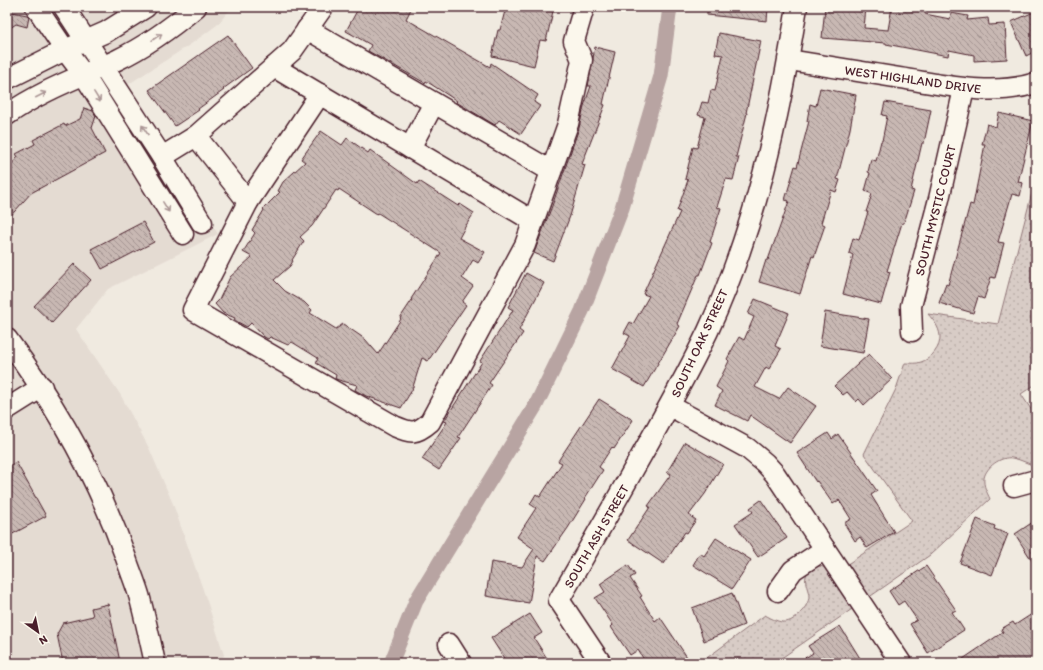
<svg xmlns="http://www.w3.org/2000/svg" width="1043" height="670" font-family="Itim,sans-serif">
<defs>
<pattern id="park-dots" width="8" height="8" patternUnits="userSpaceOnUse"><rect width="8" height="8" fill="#d8ccc6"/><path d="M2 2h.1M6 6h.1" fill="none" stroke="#bbafaa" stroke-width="1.8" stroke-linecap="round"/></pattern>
<pattern id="building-back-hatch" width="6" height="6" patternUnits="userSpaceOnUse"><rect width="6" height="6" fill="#c8b8b3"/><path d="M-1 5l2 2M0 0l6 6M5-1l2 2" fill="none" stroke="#a49592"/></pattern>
</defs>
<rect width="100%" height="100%" fill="#f0eae0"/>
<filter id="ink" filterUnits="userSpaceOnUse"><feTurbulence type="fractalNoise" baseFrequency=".025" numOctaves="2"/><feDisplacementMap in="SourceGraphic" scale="8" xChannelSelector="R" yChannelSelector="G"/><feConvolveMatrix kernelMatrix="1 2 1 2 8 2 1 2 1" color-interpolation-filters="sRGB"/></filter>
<g filter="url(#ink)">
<path fill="#e4dbd2" d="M 7,7 L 25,7 L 43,34 L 86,7 L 232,7 L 217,25 L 191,44 L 124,87 L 218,234 L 108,289 L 76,329 L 120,394 L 149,448 L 173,504 L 207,601 L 224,655 L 221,663 L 7,663 Z"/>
<path fill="url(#park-dots)" stroke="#917678" d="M 1036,177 L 1036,384 L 1021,394 L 1036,417 L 1036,466 C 1028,464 1020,459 1012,458 C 1001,456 986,467 984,478 C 983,486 987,492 990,499 L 930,555 L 780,659 L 782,663 L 706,663 L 704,660 L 765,615 C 781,624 789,626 802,611 C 805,608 809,601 809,597 C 809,590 804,583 806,576 C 807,568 818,563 825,568 C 828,569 830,572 831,575 L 912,521 L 864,454 L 896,389 L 905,363 C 911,363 916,364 921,362 C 931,359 941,347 940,336 C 939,327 934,321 928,314 L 998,324 Z"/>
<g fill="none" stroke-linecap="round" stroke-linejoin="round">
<path stroke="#b8a4a2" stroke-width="15" d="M 391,663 L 416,601 L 536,405 L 582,311 L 622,208 L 661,76 L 670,7"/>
</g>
<g fill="url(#building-back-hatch)" stroke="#4a1f2b" fill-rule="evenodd">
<path d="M 359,7 L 412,7 L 406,19 L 490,67 L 491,63 L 538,95 L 534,102 L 540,106 L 521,134 L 499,120 L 495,125 L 456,102 L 457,101 L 426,81 L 425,83 L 368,51 L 371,45 L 346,31 Z"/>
<path d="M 506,7 L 554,7 L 546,41 L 540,40 L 534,66 L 492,56 L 498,30 L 500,30 Z"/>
<path d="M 707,7 L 768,7 L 767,21 L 707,15 Z"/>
<path d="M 825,7 L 866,7 L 864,28 L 888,30 L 892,7 L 926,7 L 925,14 L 950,19 L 951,13 L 968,16 L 967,20 L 988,18 L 989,25 L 1005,24 L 1007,59 L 974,61 L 974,55 L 949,50 L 948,56 L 886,44 L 886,43 L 822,38 Z"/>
<path d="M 7,11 L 27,15 L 29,17 L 27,27 L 16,24 L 7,30 Z"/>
<path d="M 1036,11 L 1036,51 L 1026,56 L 1011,22 Z"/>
<path d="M 719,33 L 761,41 L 746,113 L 747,113 L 736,157 L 739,157 L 733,180 L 726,179 L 717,207 L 721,208 L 710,242 L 712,243 L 700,275 L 698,275 L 677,324 L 680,326 L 644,387 L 612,369 L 630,336 L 624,333 L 630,322 L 633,324 L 649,296 L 643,294 L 680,212 L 677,211 L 688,180 L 685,179 L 693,147 L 697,148 L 705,117 L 698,115 L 702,102 L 708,103 L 711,90 L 715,91 L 723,55 L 715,54 Z"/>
<path d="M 228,35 L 252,68 L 223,89 L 224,90 L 198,109 L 199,110 L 175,126 L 149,90 Z"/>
<path d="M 595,47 L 615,52 L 603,104 L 605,105 L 582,164 L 585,165 L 570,216 L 553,261 L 534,253 L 552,206 L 579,128 L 584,106 L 591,86 L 588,86 Z"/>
<path d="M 820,88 L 856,95 L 850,129 L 837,179 L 840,180 L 836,192 L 831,190 L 821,223 L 825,225 L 814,257 L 812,256 L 800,294 L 759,282 L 766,260 L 768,260 L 789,201 L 785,200 L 795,166 L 797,167 L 809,121 L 807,121 L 810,104 L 816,106 Z"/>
<path d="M 885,102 L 931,110 L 924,143 L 922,143 L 911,190 L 914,191 L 904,223 L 902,223 L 887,271 L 890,272 L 881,304 L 843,294 L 853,255 L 849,253 L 853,238 L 859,240 L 868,212 L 866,212 L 872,194 L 865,191 L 870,173 L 868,172 L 871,159 L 876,161 L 881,141 L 882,141 L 887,116 L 882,115 Z"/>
<path d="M 84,108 L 93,111 L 96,116 L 92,128 L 105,153 L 31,193 L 7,220 L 7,169 L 18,157 L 16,154 L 35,144 L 33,140 L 64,124 L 65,126 L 80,119 Z"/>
<path d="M 999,113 L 1033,121 L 1018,182 L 1023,183 L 1020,196 L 1012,194 L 998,242 L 1004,243 L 995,278 L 991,277 L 984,299 L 978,297 L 973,313 L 939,303 L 946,284 L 948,285 L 970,204 L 973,205 L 985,144 L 982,144 L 987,124 L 996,127 Z"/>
<path d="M 321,131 L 342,145 L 347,138 L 368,153 L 370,150 L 417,184 L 419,181 L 458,206 L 460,204 L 474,213 L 465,227 L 459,238 L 485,252 L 478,263 L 473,260 L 462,278 L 473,286 L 462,302 L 466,305 L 428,361 L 422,358 L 412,390 L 401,408 L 366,396 L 355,390 L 357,385 L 335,379 L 336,375 L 316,363 L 318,358 L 292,342 L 288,345 L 270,337 L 268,339 L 264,337 L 251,323 L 247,327 L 234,320 L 235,318 L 223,313 L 215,304 L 219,300 L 230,277 L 252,257 L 243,252 L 255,233 L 252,230 L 264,210 L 263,209 L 280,192 L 278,191 L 283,182 L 305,162 L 301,159 ZM 339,189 L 377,214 L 378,213 L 441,253 L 411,299 L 412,300 L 400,318 L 401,319 L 378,354 L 365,339 L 343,324 L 336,329 L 310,313 L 312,310 L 304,302 L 285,291 L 274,280 L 290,266 L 293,261 L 292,260 L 304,241 L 300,237 L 312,226 L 336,190 L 338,191 Z"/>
<path d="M 143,222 L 154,242 L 102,269 L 91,249 Z"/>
<path d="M 74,264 L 91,280 L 52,323 L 34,306 Z"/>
<path d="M 526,273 L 544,283 L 519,330 L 523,333 L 489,383 L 492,385 L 458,437 L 461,438 L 439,470 L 422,459 L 447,422 L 444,421 L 482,362 L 480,361 L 513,310 L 508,307 Z"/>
<path d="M 755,299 L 789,313 L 775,346 L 781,349 L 769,369 L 766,367 L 755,387 L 779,399 L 788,387 L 816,406 L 790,443 L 750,415 L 747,421 L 715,405 L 722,391 L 716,387 L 729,361 L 727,359 L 739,337 L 744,340 L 754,317 L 748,314 Z"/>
<path d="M 825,312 L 869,319 L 863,353 L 820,346 Z"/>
<path d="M 869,354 L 892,379 L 864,405 L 859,399 L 856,402 L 847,392 L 843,395 L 834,386 Z"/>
<path d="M 599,399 L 633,420 L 614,449 L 612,447 L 599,467 L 603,470 L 585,498 L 586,499 L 568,528 L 545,561 L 537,556 L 529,603 L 486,596 L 491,562 L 522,567 L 534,549 L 517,537 L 536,508 L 530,504 L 536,494 L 540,497 L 562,463 L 558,461 Z"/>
<path d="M 828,433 L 832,439 L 838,434 L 877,491 L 871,495 L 894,532 L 867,548 L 860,537 L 855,541 L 844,523 L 851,519 L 839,500 L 833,504 L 817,481 L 816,482 L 797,453 Z"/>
<path d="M 685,442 L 723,464 L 705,494 L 689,515 L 696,520 L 687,533 L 685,532 L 664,564 L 628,540 L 650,507 L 648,506 L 671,474 L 667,472 Z"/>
<path d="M 16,462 L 46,516 L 7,537 L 7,467 Z"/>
<path d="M 761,500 L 787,538 L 758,557 L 735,524 L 753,512 L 750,508 Z"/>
<path d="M 977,519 L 995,526 L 994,529 L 1008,534 L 992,575 L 960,563 Z"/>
<path d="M 1036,520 L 1036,567 L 1015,534 Z"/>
<path d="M 716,538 L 751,560 L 732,589 L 693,565 L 700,553 L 704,556 Z"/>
<path d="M 628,565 L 635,575 L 630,578 L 642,596 L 640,597 L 655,621 L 660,617 L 691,663 L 646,663 L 638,650 L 630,655 L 611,627 L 613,625 L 595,598 L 605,592 L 600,584 Z"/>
<path d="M 926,566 L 956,610 L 952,612 L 964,630 L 928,653 L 910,624 L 917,620 L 904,601 L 898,605 L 889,591 Z"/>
<path d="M 732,593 L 744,625 L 704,641 L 692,608 Z"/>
<path d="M 108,604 L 120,662 L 114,663 L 63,663 L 57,634 L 63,623 L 93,616 L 91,608 Z"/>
<path d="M 530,614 L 542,633 L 534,638 L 550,663 L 507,663 L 491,638 Z"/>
<path d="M 1032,614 L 1036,620 L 1036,660 L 1032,663 L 957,663 L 1003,632 L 1001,629 L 1013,622 L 1015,625 Z"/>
<path d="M 840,626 L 863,663 L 797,663 L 813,653 L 808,646 Z"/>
</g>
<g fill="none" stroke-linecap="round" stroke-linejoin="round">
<defs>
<g id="minor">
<path d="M 36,7 L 65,50 L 84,75 L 183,234"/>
<path d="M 64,7 L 162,157 L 202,223"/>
<path d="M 307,29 L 551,171"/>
<path d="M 789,60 C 826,66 863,72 900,78 C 945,85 992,97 1036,83"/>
<path d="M 274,67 L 533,221"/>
<path d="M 7,79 L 65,50 L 106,32 L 146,7"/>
<path d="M 320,94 L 248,202 L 193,310 L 394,426 C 411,433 415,435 430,422 L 525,245 L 568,124 L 582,60 L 574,41 L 584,7"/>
<path d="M 7,115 C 40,91 80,77 117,60 C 146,46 171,28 196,7"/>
<path d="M 410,148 L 434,103"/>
<path d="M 162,157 L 196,136"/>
<path d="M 248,202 L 196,136 L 292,51 L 323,7"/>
<path d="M 912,331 L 911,306 L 939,199 L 964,89"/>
<path d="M 7,339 C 57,406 98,479 126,558 C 130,570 135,582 139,595 C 145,617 150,640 155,663"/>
<path d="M 670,406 L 747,448 L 765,463 L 775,474 L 901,663"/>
<path d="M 7,409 L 42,387"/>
<path d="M 1014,486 L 1036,480"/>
<path d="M 778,591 L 793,570 L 825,549"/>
<path d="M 449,644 L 461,663"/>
<path d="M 601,663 L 559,600 C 585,555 611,510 636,465 C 661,421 686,377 708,331 C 756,227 779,119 797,7"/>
</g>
</defs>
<use href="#minor" stroke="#4a1f2b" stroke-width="23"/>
<use href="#minor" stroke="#fbf7ec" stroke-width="20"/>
</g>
<defs><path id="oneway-shaft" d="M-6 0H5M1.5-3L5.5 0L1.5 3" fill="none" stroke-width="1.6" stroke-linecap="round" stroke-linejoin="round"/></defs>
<g stroke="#ab9695">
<use href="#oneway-shaft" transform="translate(157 37) rotate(-34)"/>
<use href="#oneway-shaft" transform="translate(41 95) rotate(-27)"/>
<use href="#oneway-shaft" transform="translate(97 97) rotate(58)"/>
<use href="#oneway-shaft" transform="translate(145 130) rotate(-123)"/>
<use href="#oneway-shaft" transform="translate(166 207) rotate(58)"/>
</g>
</g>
<g text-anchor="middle" stroke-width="3" stroke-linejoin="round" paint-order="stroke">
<g font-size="13" fill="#4a1f2b" stroke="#fbf7ec">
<text transform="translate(913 79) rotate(8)" y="5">WEST HIGHLAND DRIVE</text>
<text transform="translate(935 210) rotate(-76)" y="5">SOUTH MYSTIC COURT</text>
<text transform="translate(699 343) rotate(-65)" y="5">SOUTH OAK STREET</text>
<text transform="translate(596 536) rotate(-60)" y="5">SOUTH ASH STREET</text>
</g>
</g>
<rect width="1043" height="670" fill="none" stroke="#fbf7ec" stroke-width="24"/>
<rect x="12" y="12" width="1019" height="646" fill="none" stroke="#4a1f2b" stroke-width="1.5" filter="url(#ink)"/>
<g transform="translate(38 632) rotate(147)" stroke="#fbf7ec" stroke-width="3" paint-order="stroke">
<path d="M0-3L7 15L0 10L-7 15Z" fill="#4a1f2b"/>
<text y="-6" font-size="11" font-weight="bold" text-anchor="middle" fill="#4a1f2b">N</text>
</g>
</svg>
